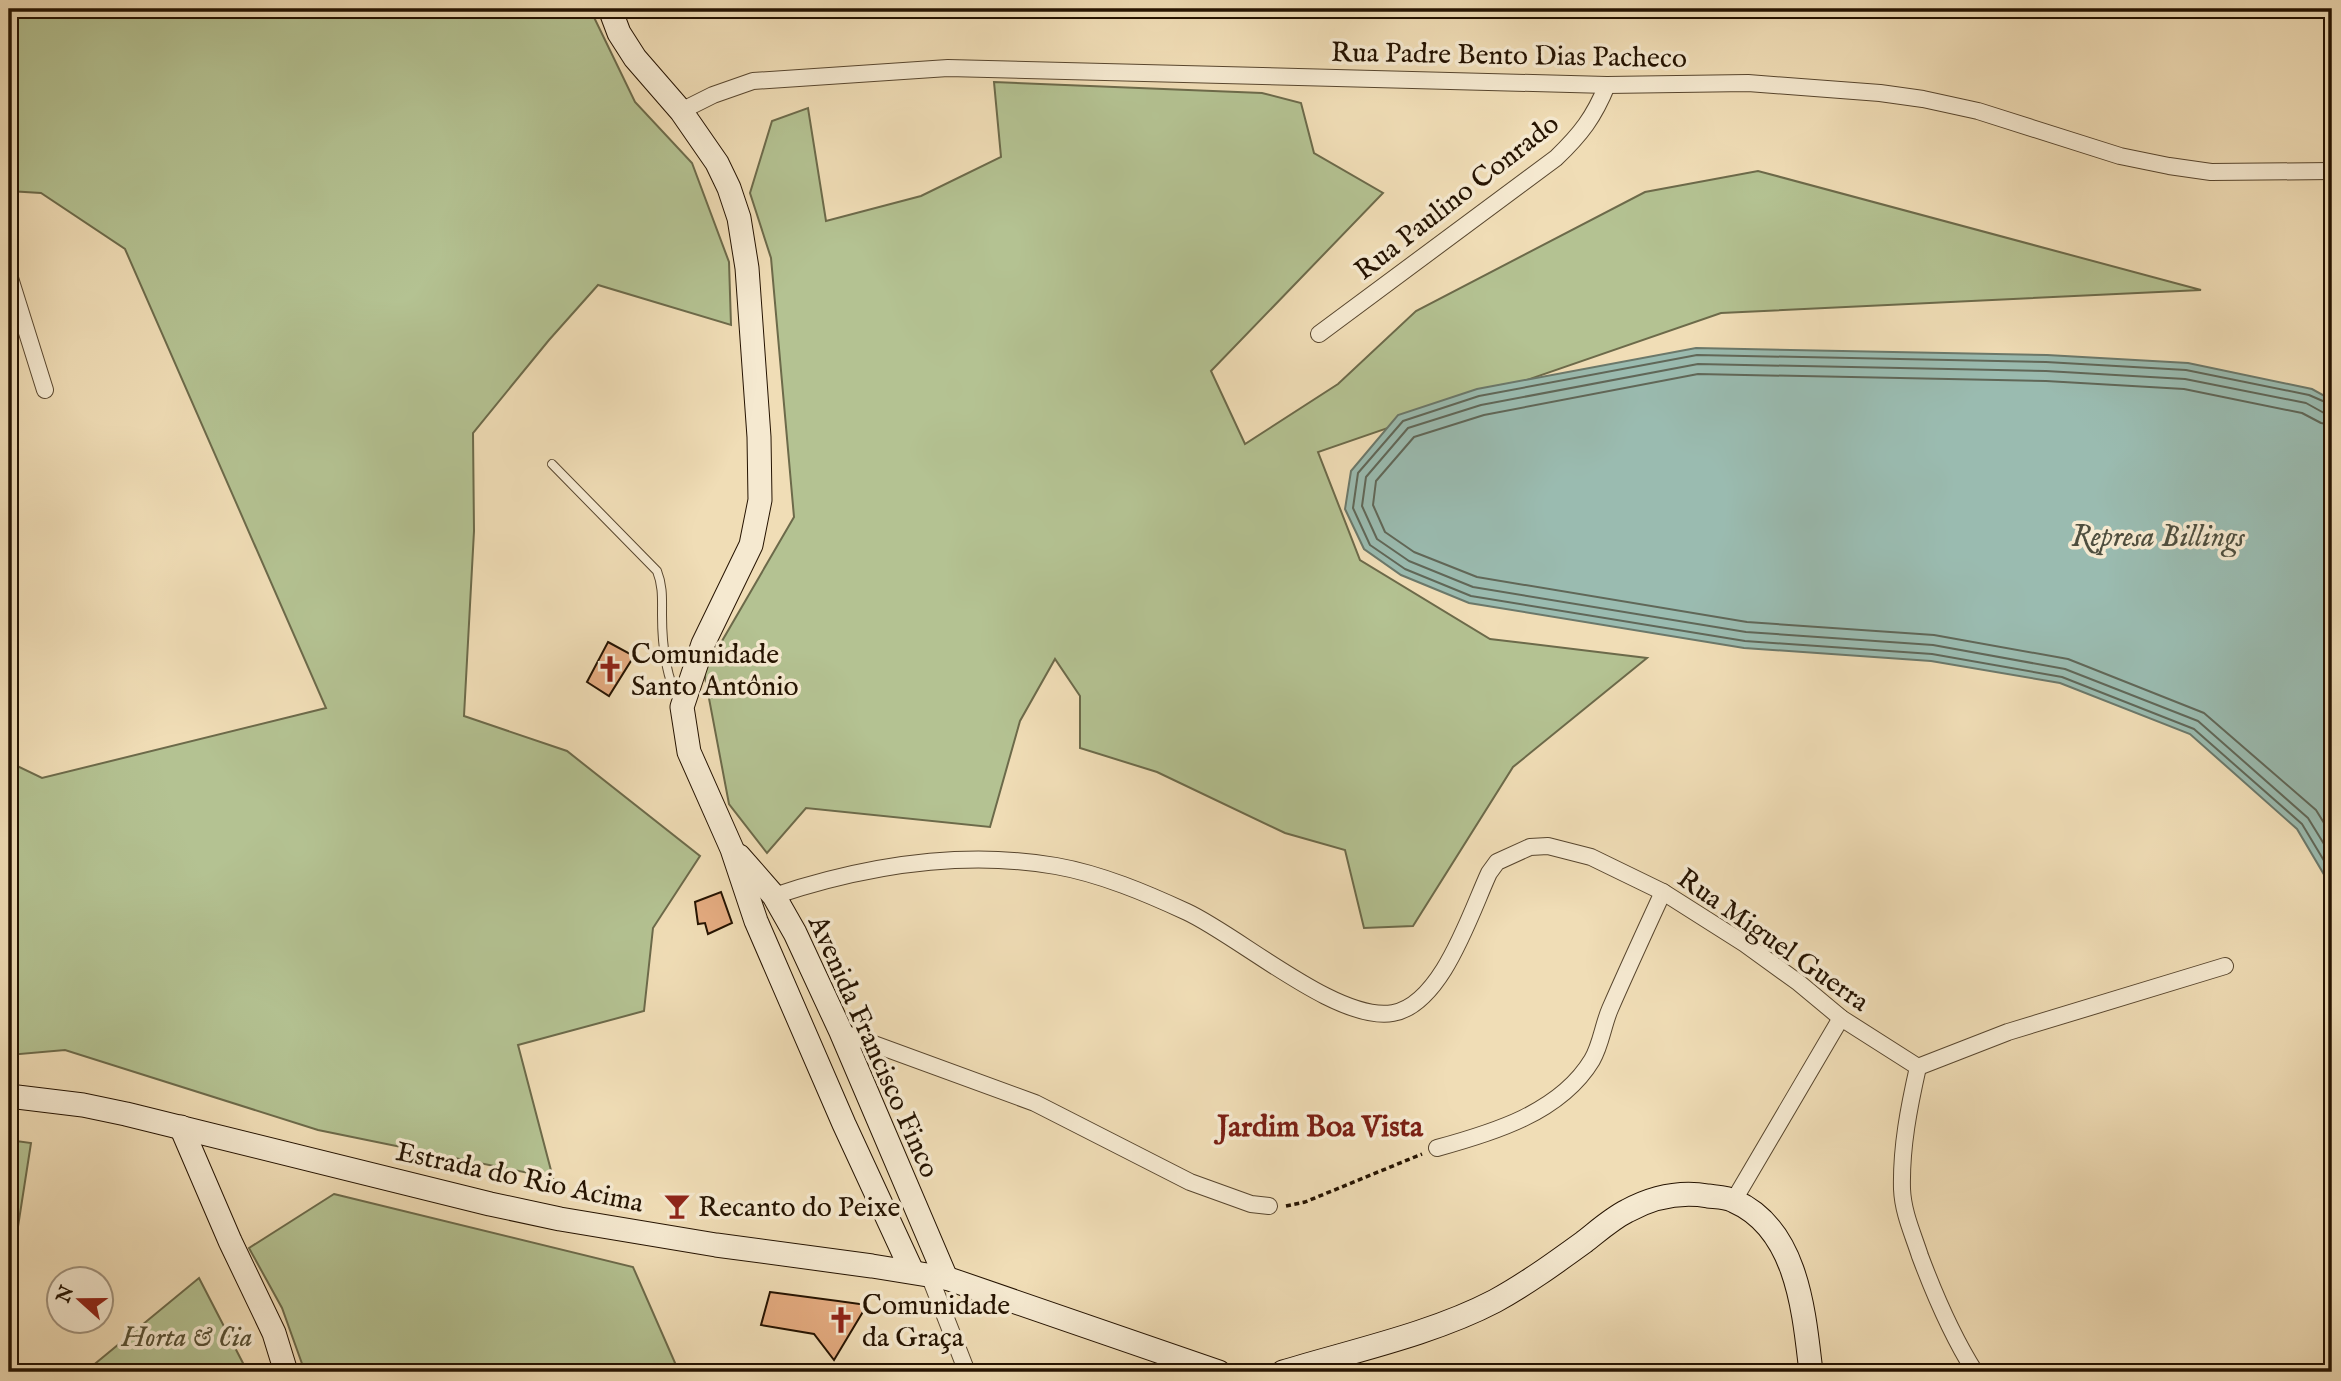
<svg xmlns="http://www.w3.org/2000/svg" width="2341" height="1381" font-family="'IM FELL English',serif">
<rect width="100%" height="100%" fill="#f0ddb6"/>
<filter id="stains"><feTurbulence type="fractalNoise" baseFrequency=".00286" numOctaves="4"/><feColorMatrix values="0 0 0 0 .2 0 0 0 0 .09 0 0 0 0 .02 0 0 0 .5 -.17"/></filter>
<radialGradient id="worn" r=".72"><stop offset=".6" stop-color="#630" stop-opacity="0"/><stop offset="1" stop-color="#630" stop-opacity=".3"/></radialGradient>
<g fill="#b4c292" stroke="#6c6a4a" stroke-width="2">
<path d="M 9,9 L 590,9 L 635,102 L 692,163 L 729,262 L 731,325 L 598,285 L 549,340 L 473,433 L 474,531 L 464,716 L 567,751 L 700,856 L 653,928 L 644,1011 L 518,1045 L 553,1178 L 318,1130 L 65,1050 L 9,1055 L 9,762 L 42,778 L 326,708 L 125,249 L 41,193 L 9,191 Z"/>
<path d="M 994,82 L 1262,93 L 1301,103 L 1314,153 L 1383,193 L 1211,371 L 1245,444 L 1338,384 L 1416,311 L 1645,192 L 1758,171 L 2201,290 L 1721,313 L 1318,452 L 1360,560 L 1490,639 L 1647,658 L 1513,767 L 1413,926 L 1364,928 L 1345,850 L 1285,833 L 1157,772 L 1080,748 L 1080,696 L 1055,659 L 1020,721 L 990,827 L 806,808 L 767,853 L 729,804 L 704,672 L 794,517 L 771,258 L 750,193 L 772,121 L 808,108 L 826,221 L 921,196 L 1001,157 Z"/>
<path d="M 9,1140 L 31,1143 L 17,1233 L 14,1345 L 9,1353 Z"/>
<path d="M 334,1194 L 633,1267 L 679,1372 L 305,1372 L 282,1308 L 249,1248 Z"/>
<path d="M 199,1278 L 246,1369 L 241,1372 L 85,1372 Z"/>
</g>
<path fill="#9abbb0" stroke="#6b786a" stroke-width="2" d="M 1696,348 L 2047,355 L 2188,363 L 2312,389 L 2332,400 L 2332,888 L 2297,829 L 2190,734 L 2060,683 L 1931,661 L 1744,648 L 1469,603 L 1401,575 L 1364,549 L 1345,509 L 1351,471 L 1398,415 L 1477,389 Z"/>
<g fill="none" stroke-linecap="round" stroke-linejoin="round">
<g stroke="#606758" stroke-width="2">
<path d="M 2332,405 L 2309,395 L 2186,370 L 2046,362 L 1697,355 L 1479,396 L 1403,421 L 1358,473 L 1353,508 L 1370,545 L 1405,569 L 1471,596 L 1745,641 L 1932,654 L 2062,677 L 2194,729 L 2302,824 L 2332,874"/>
<path d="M 2332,414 L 2324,413 L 2306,403 L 2185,379 L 2046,371 L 1698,364 L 1481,405 L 1408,428 L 1366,477 L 1362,506 L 1377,539 L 1409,561 L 1473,587 L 1746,632 L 1933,645 L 2065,669 L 2198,721 L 2308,818 L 2332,857"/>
<path d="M 2332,425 L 2321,423 L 2302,413 L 2184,389 L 2046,381 L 1698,374 L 1484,415 L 1414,437 L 1376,481 L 1373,505 L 1385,532 L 1414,552 L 1477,577 L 1747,622 L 1934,635 L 2068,659 L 2204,713 L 2316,810 L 2332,836"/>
</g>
</g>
<g fill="#e5ac81" stroke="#251301" stroke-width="2">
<path d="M 608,642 L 634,656 L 609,696 L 587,682 Z"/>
<path d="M 721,892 L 732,923 L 708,934 L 705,923 L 698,924 L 695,902 Z"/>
<path d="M 770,1292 L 838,1301 L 867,1305 L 834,1360 L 814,1334 L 761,1325 Z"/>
</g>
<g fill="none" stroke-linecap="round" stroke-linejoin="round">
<defs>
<path id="lane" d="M 552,464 L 657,571 C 663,586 662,599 662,615 C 662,644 665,675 679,701"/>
<g id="street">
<path d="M 681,111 L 713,95 L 753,81 L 948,68 L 1607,85 L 1748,83 L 1880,93 L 1923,99 L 1978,111 L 2120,156 L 2169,166 L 2211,172 L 2332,171"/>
<path d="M 9,275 L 45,390"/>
<path d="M 1319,334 L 1556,158 C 1581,134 1594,117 1607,85"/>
<path d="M 774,896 C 864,866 962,850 1056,866 C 1101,874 1146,893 1187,912 C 1239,936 1338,1023 1393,1013 C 1442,1004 1470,914 1489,873 L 1497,862 L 1530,847 L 1548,846 L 1591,857 L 1663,892 L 1745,944 L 1799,983 L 1841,1018 L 1918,1067"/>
<path d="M 841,1032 L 1035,1103 L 1190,1182 L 1251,1204 L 1269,1206"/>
<path d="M 1918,1067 L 2008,1032 L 2225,966"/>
<path d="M 1918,1067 C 1909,1107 1901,1147 1902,1189 C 1903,1213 1913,1234 1920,1256 C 1935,1296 1952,1336 1975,1372"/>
<path d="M 1437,1148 C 1492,1133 1560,1113 1592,1060 C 1601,1045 1603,1025 1610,1009 C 1627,970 1645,931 1663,892"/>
<path d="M 1734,1200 L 1841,1018"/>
<path d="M 929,1275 L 967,1372"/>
</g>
<g id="secondary">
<path d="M 610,9 L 619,33 L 635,58 L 681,111 L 717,163 L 729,188 L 739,218 L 747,268 L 759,437 L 760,500 L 751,545 L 703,644 L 682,707 L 689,752 L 732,849 L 756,921 L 844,1124 L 912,1271"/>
<path d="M 739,856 L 774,896 L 795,933 L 841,1032 L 946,1278"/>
<path d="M 9,1096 L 83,1105 L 126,1114 L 490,1204 L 560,1219 L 716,1245 L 872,1266 L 946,1278 L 1219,1372"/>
<path d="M 181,1127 L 230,1241 L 274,1333 L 286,1372"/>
<path d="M 1283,1372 C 1352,1351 1432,1334 1495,1301 C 1526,1284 1555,1263 1584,1242 C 1597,1232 1611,1219 1627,1211 C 1653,1197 1679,1191 1708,1196 C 1716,1197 1727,1197 1734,1201 C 1798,1229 1804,1313 1811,1372"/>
</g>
</defs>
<use href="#lane" stroke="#58462e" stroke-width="10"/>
<use href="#street" stroke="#58462e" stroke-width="18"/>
<use href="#secondary" stroke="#251301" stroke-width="25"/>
<path stroke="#251301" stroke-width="3.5" stroke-dasharray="5 3.5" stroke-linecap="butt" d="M 1286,1206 L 1305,1202 L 1422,1154"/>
<use href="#lane" stroke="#f5e9d0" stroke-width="8"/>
<use href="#street" stroke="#f5e9d0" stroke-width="16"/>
<use href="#secondary" stroke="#f5e9d0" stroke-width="23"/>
</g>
<defs>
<symbol id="church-bare" viewBox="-9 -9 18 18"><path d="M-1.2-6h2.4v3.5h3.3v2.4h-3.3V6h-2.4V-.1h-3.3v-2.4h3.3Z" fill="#8f2418" stroke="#f5e9d0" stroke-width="2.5" paint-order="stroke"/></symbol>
<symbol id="bar-bare" viewBox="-9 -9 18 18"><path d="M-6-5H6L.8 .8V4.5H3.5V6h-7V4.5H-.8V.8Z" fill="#8f2418" stroke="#f5e9d0" stroke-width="2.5" paint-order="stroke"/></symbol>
</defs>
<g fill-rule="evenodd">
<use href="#church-bare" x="591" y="650" width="38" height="38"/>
<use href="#bar-bare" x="658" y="1187" width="38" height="38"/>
<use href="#church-bare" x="822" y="1301" width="38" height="38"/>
</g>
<g text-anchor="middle" stroke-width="7" stroke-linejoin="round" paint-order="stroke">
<g font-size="28" fill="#251301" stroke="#f5e9d0">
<text transform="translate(1509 54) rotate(1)" y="10">Rua Padre Bento Dias Pacheco</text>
<text transform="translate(1456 196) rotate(-38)" y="10">Rua Paulino Conrado</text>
<text transform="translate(1774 939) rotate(35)" y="10">Rua Miguel Guerra</text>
<text transform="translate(875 1046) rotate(66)" y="10">Avenida Francisco Finco</text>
<text transform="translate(520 1176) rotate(12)" y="10">Estrada do Rio Acima</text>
</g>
<g font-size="28" fill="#251301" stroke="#f5e9d0" text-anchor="start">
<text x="631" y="663">Comunidade<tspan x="631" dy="32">Santo Antônio</tspan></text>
<text x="698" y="1216">Recanto do Peixe</text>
<text x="862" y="1314">Comunidade<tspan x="862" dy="32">da Graça</tspan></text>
</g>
<g font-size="28" font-style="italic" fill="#575034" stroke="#f5e9d0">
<text x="187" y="1346">Horta &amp; Cia</text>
</g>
<g font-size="30" font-style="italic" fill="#4e4e3e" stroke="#f5e9d0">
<text x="2158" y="546">Represa Billings</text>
</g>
<g font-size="30" font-weight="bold" fill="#7a1f14" stroke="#f5e9d0">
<text x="1320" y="1136">Jardim Boa Vista</text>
</g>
</g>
<rect width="2341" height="1381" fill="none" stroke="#f0ddb6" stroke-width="35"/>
<rect x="10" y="10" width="2320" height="1360" fill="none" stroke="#251301" stroke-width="3.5"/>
<rect x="18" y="18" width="2306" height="1346" fill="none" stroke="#251301" stroke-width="2"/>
<g transform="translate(80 1300) rotate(291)"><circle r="33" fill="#f5e9d0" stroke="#a2937d" stroke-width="2"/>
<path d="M0-5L12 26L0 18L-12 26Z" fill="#8f2418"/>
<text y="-10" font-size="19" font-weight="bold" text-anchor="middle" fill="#251301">N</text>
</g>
<rect width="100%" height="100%" filter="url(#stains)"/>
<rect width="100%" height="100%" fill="url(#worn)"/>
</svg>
